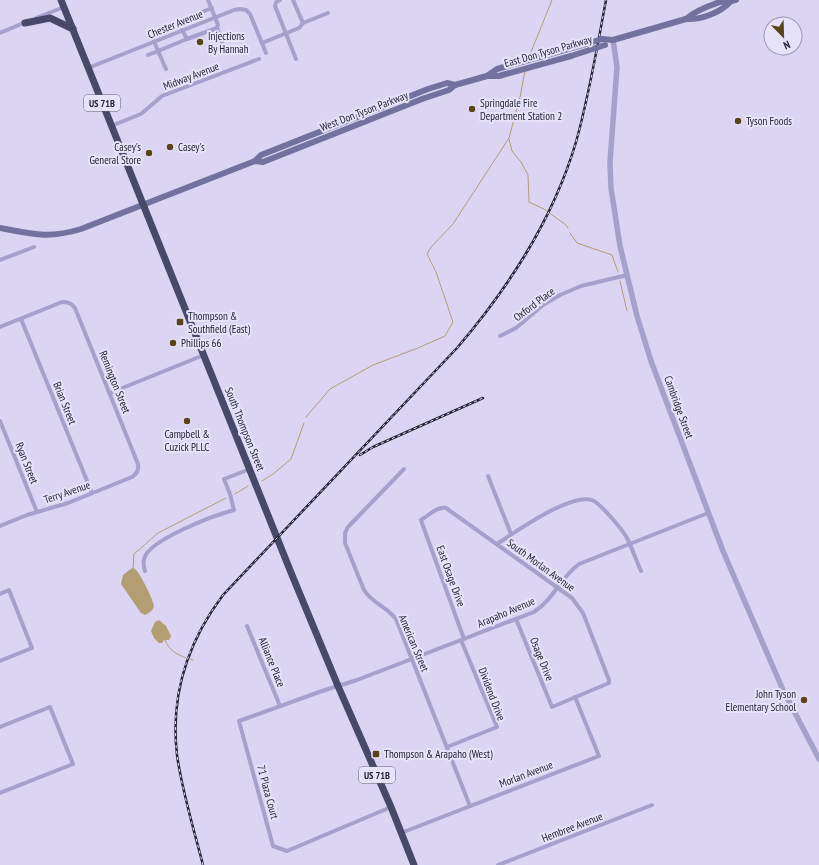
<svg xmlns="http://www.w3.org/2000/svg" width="819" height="865" font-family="'PT Sans Narrow',sans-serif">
<rect width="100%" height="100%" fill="#dbd5f3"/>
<g fill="#b29e72">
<path d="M 132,568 C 133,568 134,568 135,569 C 139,571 154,601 154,606 C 153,611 149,613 145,615 L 141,613 L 121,584 L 123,575 Z"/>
<path d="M 159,620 L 166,626 L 171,636 L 169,640 L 164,640 L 162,643 L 159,643 L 154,638 L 151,631 L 155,622 Z"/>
</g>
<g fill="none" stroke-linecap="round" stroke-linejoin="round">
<g stroke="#b29e72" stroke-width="1">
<path d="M 529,57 L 552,0"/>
<path d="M 509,139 L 512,151 L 521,162 L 528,175 L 529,202 L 544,209 L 566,225 L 568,228"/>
<path d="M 570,233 L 577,243 L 612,255 L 618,272"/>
<path d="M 620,281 L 627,311"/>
<path d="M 306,417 L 330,389 L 373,365 L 418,348 L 445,336 L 453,322 L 436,272 L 427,254 L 431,247 L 453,224 L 509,138 L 520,97 L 525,71"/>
<path d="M 262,481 L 273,474 L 291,459 L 304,423"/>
<path d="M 235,494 L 248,486"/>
<path d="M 133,568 L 134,554 L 158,533 L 226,498"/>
<path d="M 165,640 C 169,650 176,654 186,658"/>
<path d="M 190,659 L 193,660"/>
</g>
<g stroke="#a5a1cb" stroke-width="4">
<path d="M 280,0 L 276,2 L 275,6 L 296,59"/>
<path d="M 36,18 L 64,7"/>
<path d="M 187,18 L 212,8"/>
<path d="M 303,23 L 328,13"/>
<path d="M 217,28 L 223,45"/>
<path d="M 0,33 L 26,22"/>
<path d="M 187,39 L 217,28 L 218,25 L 208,0"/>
<path d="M 262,43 L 299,28 L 303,23 L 293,0"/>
<path d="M 148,55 L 158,51 L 154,41"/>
<path d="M 88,68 L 234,10 L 240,9 L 246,10 L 250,14 L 266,53"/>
<path d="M 166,69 L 158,51 L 187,39 L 182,30"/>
<path d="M 111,126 L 141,114 L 162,96 L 259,59"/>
<path d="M 0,260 L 34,247"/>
<path d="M 21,319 L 92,493"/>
<path d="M 0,327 L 62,302 C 68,302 71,303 75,308 L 138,464 C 139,470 137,474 132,477 L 68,503 L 27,515 L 0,526"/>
<path d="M 500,336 L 516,328 L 543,305 L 560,295 L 581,286 L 627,275"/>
<path d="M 110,393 L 204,355"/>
<path d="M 0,421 L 37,512"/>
<path d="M 404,469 L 348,527 L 345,533 L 345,543 L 364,590 C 372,603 387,607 396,619 L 470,806"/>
<path d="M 488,476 L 511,534"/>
<path d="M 497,544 C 515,532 570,493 592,500 C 600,503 622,529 627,538 C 632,548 636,560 641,571"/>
<path d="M 145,571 C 144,568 143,563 144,559 C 148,540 215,515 234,510 L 230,494 L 224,479 L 250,469"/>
<path d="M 0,594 L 9,590 L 32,648 L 0,661"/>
<path d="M 247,626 L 280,706"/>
<path d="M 464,639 L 422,523 L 421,520 L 424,518 C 430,514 438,506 446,508 L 572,598 L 583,613 L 609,680 L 609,683 L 552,707 L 516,619"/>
<path d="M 0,727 L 50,707 L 73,764 L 0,793"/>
<path d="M 447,747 L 497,727 L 461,640"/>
<path d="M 391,807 L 287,851 L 273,846 L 239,721 L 322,691 L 357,680 L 534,612 C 555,598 559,579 579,564 L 708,513"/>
<path d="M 401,833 L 599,756 L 575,697"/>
<path d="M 498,865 L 652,805"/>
</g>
<path stroke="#a5a1cb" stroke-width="5.5" d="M 613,40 L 617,67 L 610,162 L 611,188 L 620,246 L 637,316 L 651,361 L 723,551 L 783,690 L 819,759"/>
<g stroke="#73729f" stroke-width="6">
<path d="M 686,19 C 700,20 720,13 730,2"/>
<path d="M 602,39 L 613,40 L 686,19 C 695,11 708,6 720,2 C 725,1 730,2 736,0"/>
<path d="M 487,76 L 499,76 L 571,56"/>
<path d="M 255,161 L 261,155 L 428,89 L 447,83 L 455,85"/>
<path d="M 0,228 C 32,234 48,239 81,229 L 255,161 L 263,162 L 422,99 L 449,90 L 455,85 L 487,76 L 497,69 L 589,43"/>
</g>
<g stroke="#484868" stroke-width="7">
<path d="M 61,0 L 292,575 L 338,686 L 391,807 L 414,865"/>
<path d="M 25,23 L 50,18 L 73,29"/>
</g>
<defs>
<g id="rail">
<path d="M 360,455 L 373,447 L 483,398"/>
<path d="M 203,865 C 194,830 182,791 177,755 C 170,695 187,643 223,595 L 457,348 C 509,287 553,220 576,142 C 589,96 597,48 606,0"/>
</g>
</defs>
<use href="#rail" stroke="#242535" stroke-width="2.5"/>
<use href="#rail" stroke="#e6e2fa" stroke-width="1" stroke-dasharray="3" stroke-linecap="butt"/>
<g stroke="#73729f" stroke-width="6">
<path d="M 589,43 L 602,39"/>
<path d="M 571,56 L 605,45"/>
</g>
</g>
<g fill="#594617" stroke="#e6e2fa" stroke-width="1.5">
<circle cx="200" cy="42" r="4"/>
<circle cx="472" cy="109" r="4"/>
<circle cx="738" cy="121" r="4"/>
<circle cx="170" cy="147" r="4"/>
<circle cx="149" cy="153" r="4"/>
<rect x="176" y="318" width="8" height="8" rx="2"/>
<circle cx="173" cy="343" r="4"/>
<circle cx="187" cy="421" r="4"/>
<circle cx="804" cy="700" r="4"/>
<rect x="372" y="750" width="8" height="8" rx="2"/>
</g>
<g text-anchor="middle" stroke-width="4" stroke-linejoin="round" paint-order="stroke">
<g fill="#e6e2fa" stroke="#5e5e70" stroke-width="1">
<rect x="84" y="95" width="36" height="16" rx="3"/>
<rect x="359" y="767" width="36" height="16" rx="3"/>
</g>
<g font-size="10" font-weight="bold" fill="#242535">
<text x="102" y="107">US 71B</text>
<text x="377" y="779">US 71B</text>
</g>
<g font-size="11" fill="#242535" stroke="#e6e2fa">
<text transform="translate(175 24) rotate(-22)" y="4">Chester Avenue</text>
<text transform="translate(548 51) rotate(-16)" y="4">East Don Tyson Parkway</text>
<text transform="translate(191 76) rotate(-21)" y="4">Midway Avenue</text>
<text transform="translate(364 111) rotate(-21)" y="4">West Don Tyson Parkway</text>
<text transform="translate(534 304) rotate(-37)" y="4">Oxford Place</text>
<text transform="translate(115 382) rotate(68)" y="4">Remington Street</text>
<text transform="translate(65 403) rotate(68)" y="4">Brian Street</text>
<text transform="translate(679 407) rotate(70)" y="4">Cambridge Street</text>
<text transform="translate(245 429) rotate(68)" y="4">South Thompson Street</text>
<text transform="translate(27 463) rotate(68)" y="4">Ryan Street</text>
<text transform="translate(67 492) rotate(-19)" y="4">Terry Avenue</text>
<text transform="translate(541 565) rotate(36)" y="4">South Morlan Avenue</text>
<text transform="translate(451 576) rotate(70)" y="4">East Osage Drive</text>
<text transform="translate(506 612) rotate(-23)" y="4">Arapaho Avenue</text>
<text transform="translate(414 643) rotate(67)" y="4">American Street</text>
<text transform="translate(542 659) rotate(68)" y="4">Osage Drive</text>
<text transform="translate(272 662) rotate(68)" y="4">Alliance Place</text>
<text transform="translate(492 694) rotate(69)" y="4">Dividend Drive</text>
<text transform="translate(526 774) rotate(-21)" y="4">Morlan Avenue</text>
<text transform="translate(268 792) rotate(75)" y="4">71 Plaza Court</text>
<text transform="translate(572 827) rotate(-21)" y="4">Hembree Avenue</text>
</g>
<g font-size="11" fill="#242535" stroke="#e6e2fa" text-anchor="start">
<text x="208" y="40">Injections<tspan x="208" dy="13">By Hannah</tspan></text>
<text x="480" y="107">Springdale Fire<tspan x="480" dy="13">Department Station 2</tspan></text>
<text x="746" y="125">Tyson Foods</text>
<text x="141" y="151" text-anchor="end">Casey's<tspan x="141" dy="13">General Store</tspan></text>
<text x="178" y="151">Casey's</text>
<text x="188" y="320">Thompson &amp;<tspan x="188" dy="13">Southfield (East)</tspan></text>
<text x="181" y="347">Phillips 66</text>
<text x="187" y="438" text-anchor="middle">Campbell &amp;<tspan x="187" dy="13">Cuzick PLLC</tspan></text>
<text x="796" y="698" text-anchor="end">John Tyson<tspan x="796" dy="13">Elementary School</tspan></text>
<text x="384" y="758">Thompson &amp; Arapaho (West)</text>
</g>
</g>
<g transform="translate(783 36) rotate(157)"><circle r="19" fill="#e6e2fa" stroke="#9896ab"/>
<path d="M0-3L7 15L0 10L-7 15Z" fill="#594617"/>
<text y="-6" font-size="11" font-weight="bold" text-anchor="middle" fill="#242535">N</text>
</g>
</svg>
